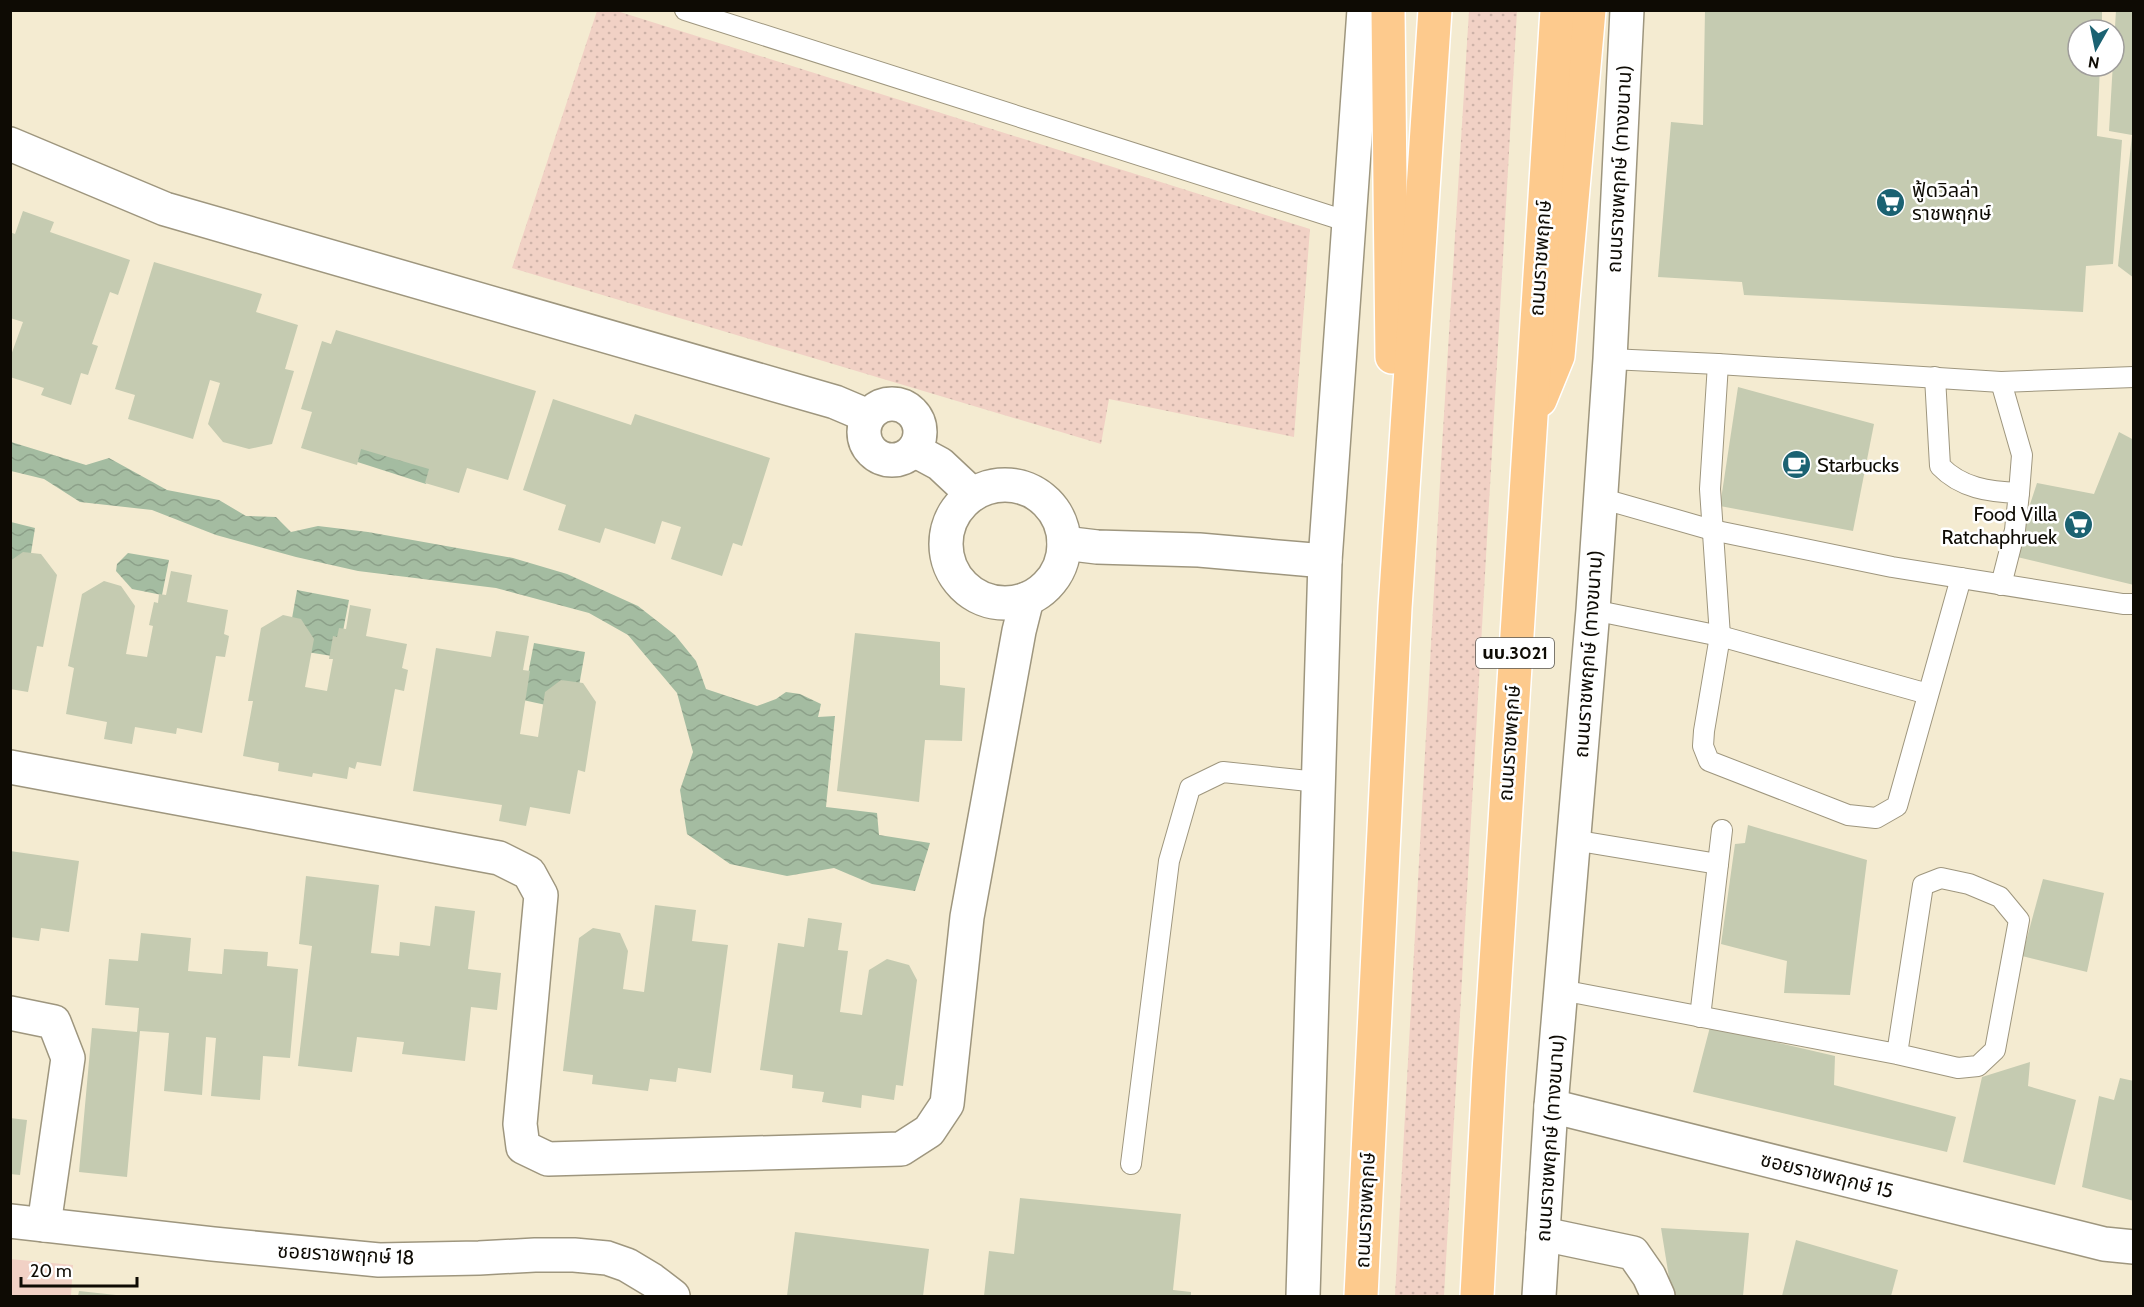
<svg xmlns="http://www.w3.org/2000/svg" width="2144" height="1307" font-family="Cabin,'Noto Sans Thai',sans-serif">
<defs>
<pattern id="grass-dots" width="8" height="8" patternUnits="userSpaceOnUse" patternTransform="scale(1.5)"><rect width="8" height="8" fill="#f1d1c5"/><path d="M2 2h.1M6 6h.1" fill="none" stroke="#cdb2a8" stroke-width="1.8" stroke-linecap="round"/></pattern>
<pattern id="water-waves" width="16" height="10" patternUnits="userSpaceOnUse" patternTransform="scale(1.5)"><rect width="16" height="10" fill="#a4bca1"/><path d="M0 5q4-4 8 0t8 0" fill="none" stroke="#8ca089"/></pattern>
</defs>
<rect width="100%" height="100%" fill="#f4ebd1"/>
<g fill="url(#grass-dots)">
<path d="M 597,11 L 617,11 L 1310,229 L 1294,437 L 1109,399 L 1101,444 L 512,268 Z"/>
<path d="M 1469,11 L 1517,11 L 1444,1296 L 1395,1296 L 1442,446 Z"/>
</g>
<path fill="#f1d1c5" d="M 10,1259 L 73,1265 L 71,1296 L 11,1296 Z"/>
<g fill="url(#water-waves)">
<path d="M 351,440 L 432,466 L 426,484 L 345,458 Z"/>
<path d="M 11,442 L 86,465 L 109,458 L 167,490 L 219,500 L 246,516 L 276,517 L 291,532 L 318,526 L 368,532 L 513,558 L 567,574 L 638,606 L 675,635 L 696,661 L 706,689 L 757,706 L 776,699 L 786,692 L 800,694 L 821,704 L 818,717 L 835,716 L 826,807 L 877,813 L 879,835 L 930,843 L 915,891 L 872,884 L 834,868 L 787,876 L 730,864 L 687,834 L 680,790 L 693,752 L 677,693 L 628,635 L 589,613 L 496,588 L 358,571 L 296,557 L 216,535 L 152,510 L 80,502 L 44,479 L 11,471 Z"/>
<path d="M 11,522 L 35,528 L 31,553 L 11,583 Z"/>
<path d="M 128,553 L 169,560 L 162,595 L 132,589 L 116,571 L 117,564 Z"/>
<path d="M 297,590 L 349,600 L 338,657 L 307,652 L 291,624 Z"/>
<path d="M 534,643 L 585,652 L 579,686 L 555,707 L 523,700 Z"/>
</g>
<g fill="#c5cbb1">
<path d="M 1705,10 L 2102,10 L 2102,30 L 2078,30 L 2078,66 L 2100,66 L 2097,136 L 2122,140 L 2113,264 L 2086,266 L 2083,312 L 1744,295 L 1742,282 L 1658,277 L 1671,122 L 1703,125 Z"/>
<path d="M 2116,10 L 2134,10 L 2134,278 L 2118,266 L 2132,135 L 2109,131 Z"/>
<path d="M 23,211 L 54,222 L 50,232 L 130,260 L 118,295 L 110,292 L 92,344 L 98,346 L 88,375 L 81,373 L 71,405 L 41,395 L 44,388 L 10,377 L 10,358 L 23,322 L 10,318 L 10,232 L 15,234 Z"/>
<path d="M 154,262 L 262,294 L 256,312 L 298,325 L 285,369 L 294,371 L 272,444 L 249,449 L 223,442 L 208,424 L 220,383 L 210,380 L 193,439 L 128,419 L 135,395 L 115,389 Z"/>
<path d="M 336,330 L 536,391 L 508,480 L 467,468 L 459,493 L 425,483 L 429,469 L 361,449 L 357,465 L 301,448 L 312,412 L 301,409 L 322,341 L 331,344 Z"/>
<path d="M 1738,387 L 1874,424 L 1853,531 L 1720,506 Z"/>
<path d="M 553,399 L 631,425 L 635,414 L 770,458 L 742,546 L 733,543 L 722,576 L 671,559 L 681,527 L 662,521 L 655,544 L 605,528 L 600,543 L 558,530 L 566,505 L 523,490 Z"/>
<path d="M 2119,432 L 2134,440 L 2134,585 L 2013,556 L 2037,483 L 2094,494 Z"/>
<path d="M 23,552 L 41,554 L 57,575 L 43,647 L 37,646 L 28,692 L 10,689 L 10,561 Z"/>
<path d="M 171,571 L 192,575 L 187,602 L 228,610 L 224,634 L 229,636 L 225,657 L 216,656 L 202,733 L 177,728 L 176,734 L 135,727 L 132,744 L 104,739 L 107,722 L 66,714 L 74,668 L 68,666 L 82,594 L 104,581 L 121,586 L 135,606 L 126,654 L 147,657 L 153,626 L 149,625 L 154,602 L 158,603 L 159,594 L 166,595 Z"/>
<path d="M 350,605 L 371,609 L 366,636 L 407,644 L 402,668 L 408,670 L 404,691 L 395,689 L 381,766 L 357,762 L 355,769 L 349,767 L 347,779 L 313,773 L 312,777 L 278,771 L 279,763 L 243,756 L 253,701 L 248,701 L 261,628 L 283,615 L 301,619 L 314,639 L 305,687 L 327,691 L 333,659 L 329,659 L 333,636 L 337,637 L 339,628 L 346,629 Z"/>
<path d="M 496,631 L 529,636 L 523,670 L 530,671 L 520,734 L 538,737 L 545,692 L 561,680 L 583,683 L 596,702 L 585,772 L 578,770 L 570,814 L 530,807 L 526,826 L 499,821 L 502,805 L 413,791 L 436,648 L 491,657 Z"/>
<path d="M 855,633 L 940,642 L 940,685 L 965,688 L 962,741 L 925,740 L 919,802 L 837,791 Z"/>
<path d="M 1748,825 L 1867,860 L 1850,995 L 1784,993 L 1787,961 L 1721,944 L 1735,844 L 1745,843 Z"/>
<path d="M 10,851 L 79,861 L 69,932 L 41,928 L 39,941 L 10,937 Z"/>
<path d="M 306,876 L 379,885 L 371,953 L 399,956 L 400,942 L 430,946 L 435,906 L 475,911 L 468,969 L 501,973 L 497,1010 L 471,1007 L 465,1061 L 402,1054 L 404,1042 L 357,1037 L 352,1072 L 298,1066 L 312,946 L 299,944 Z"/>
<path d="M 2043,879 L 2104,893 L 2087,972 L 2022,956 Z"/>
<path d="M 655,905 L 696,910 L 692,941 L 728,945 L 711,1073 L 678,1068 L 676,1082 L 650,1079 L 648,1091 L 592,1084 L 593,1075 L 563,1071 L 579,938 L 593,928 L 620,933 L 628,951 L 623,989 L 644,992 Z"/>
<path d="M 808,918 L 842,923 L 838,950 L 848,951 L 840,1012 L 862,1015 L 869,970 L 887,959 L 909,965 L 917,980 L 903,1086 L 896,1085 L 894,1100 L 862,1095 L 861,1108 L 822,1102 L 824,1092 L 792,1088 L 793,1075 L 760,1070 L 778,943 L 804,947 Z"/>
<path d="M 141,933 L 191,938 L 188,971 L 222,974 L 224,949 L 268,952 L 267,966 L 298,969 L 290,1058 L 263,1056 L 260,1100 L 211,1096 L 216,1038 L 206,1037 L 202,1095 L 164,1091 L 169,1033 L 140,1031 L 127,1177 L 79,1172 L 92,1028 L 137,1032 L 139,1008 L 105,1005 L 109,959 L 138,961 Z"/>
<path d="M 1710,1027 L 1835,1056 L 1834,1085 L 1956,1117 L 1947,1152 L 1693,1092 Z"/>
<path d="M 2030,1062 L 2028,1086 L 2076,1100 L 2055,1185 L 1963,1162 L 1982,1077 Z"/>
<path d="M 2120,1078 L 2134,1081 L 2134,1201 L 2082,1187 L 2099,1096 L 2114,1100 Z"/>
<path d="M 10,1118 L 27,1120 L 20,1175 L 10,1174 Z"/>
<path d="M 1020,1198 L 1181,1214 L 1173,1290 L 1191,1292 L 1191,1296 L 984,1296 L 989,1251 L 1014,1254 Z"/>
<path d="M 1661,1228 L 1749,1233 L 1743,1296 L 1672,1296 Z"/>
<path d="M 795,1232 L 929,1249 L 923,1296 L 787,1296 Z"/>
<path d="M 1796,1240 L 1898,1270 L 1891,1296 L 1782,1296 Z"/>
<path d="M 79,1291 L 116,1295 L 116,1296 L 78,1296 Z"/>
</g>
<g fill="none" stroke-linecap="round" stroke-linejoin="round">
<defs>
<g id="lane">
<path d="M 685,10 L 1349,222"/>
<path d="M 1610,359 L 1718,364 L 2001,382 L 2134,377"/>
<path d="M 1718,364 L 1710,489 L 1720,636 L 1704,731 L 1703,746 L 1709,761 L 1848,815 L 1876,818 L 1897,806 L 1961,578"/>
<path d="M 1935,377 L 1940,466 C 1961,488 1989,492 2019,493 L 2015,530 L 2001,585"/>
<path d="M 2001,382 L 2022,455 L 2019,493"/>
<path d="M 1600,498 L 1712,530 L 1892,567 L 2123,604 L 2134,604"/>
<path d="M 1593,610 L 1720,636 L 1928,694"/>
<path d="M 1573,840 L 1718,864"/>
<path d="M 1561,990 L 1897,1054 L 1958,1068 L 1978,1066 L 1995,1050 L 2019,920 L 2000,897 L 1969,884 L 1941,878 L 1923,885 L 1897,1054"/>
<path d="M 1700,1017 L 1722,830"/>
<path d="M 1131,1164 L 1169,861 L 1190,788 L 1223,772 L 1318,782"/>
</g>
<g id="street">
<path d="M 10,144 L 165,209 L 835,402 L 868,416"/>
<circle cx="892" cy="432" r="28"/>
<path d="M 914,450 L 940,464 L 972,494"/>
<circle cx="1005" cy="544" r="59"/>
<path d="M 1064,543 L 1097,547 L 1199,550 L 1325,561"/>
<path d="M 10,767 L 499,858 L 529,873 L 541,895 L 520,1124 L 523,1147 L 548,1159 L 901,1149 L 929,1131 L 947,1104 L 967,917 L 1019,631 L 1027,599"/>
<path d="M 10,1013 L 54,1022 L 68,1058 L 44,1225"/>
<path d="M 1551,1106 L 2104,1244 L 2134,1247"/>
<path d="M 10,1221 L 213,1244 L 379,1260 L 479,1258 L 535,1255 L 574,1255 L 607,1258 L 627,1265 L 652,1280 L 673,1296"/>
<path d="M 1543,1234 L 1633,1253 L 1649,1276 L 1658,1296"/>
</g>
<g id="secondary">
<path d="M 1303,1296 L 1325,561 L 1364,10"/>
<path d="M 1539,1296 L 1551,1106 L 1593,610 L 1610,359 L 1627,10"/>
</g>
<g id="primary">
<path d="M 1388,10 L 1392,357"/>
<path d="M 1540,400 L 1558,356 L 1589,10"/>
<path d="M 1361,1296 L 1395,608 L 1435,10"/>
<path d="M 1477,1296 L 1489,1072 L 1557,10"/>
</g>
</defs>
<use href="#lane" stroke="#9e967e" stroke-width="22"/>
<use href="#street" stroke="#9e967e" stroke-width="36"/>
<use href="#secondary" stroke="#9e967e" stroke-width="36"/>
<use href="#primary" stroke="#fff" stroke-width="36"/>
<use href="#lane" stroke="#fff" stroke-width="20"/>
<use href="#street" stroke="#fff" stroke-width="33"/>
<use href="#secondary" stroke="#fff" stroke-width="33"/>
<use href="#primary" stroke="#fdca8d" stroke-width="33"/>
</g>
<defs>
<symbol id="supermarket-disc" viewBox="-11 -11 22 22"><circle r="9.5" fill="#1b6272" stroke="#fff"/><path d="M-6-5.5h2.5l.6 2H6L4.5 2H-2.5L-4.4-4H-6ZM-1.5 3.2a1.3 1.3 0 1 0 .1 0ZM3 3.2a1.3 1.3 0 1 0 .1 0Z" fill="#fff"/></symbol>
<symbol id="cafe-disc" viewBox="-11 -11 22 22"><circle r="9.5" fill="#1b6272" stroke="#fff"/><path d="M-5.5-4.5H6V0H3Q3 3.5 0 3.5H-2.5Q-5.5 3.5-5.5 0ZM3-3.2v2h1.7v-2ZM-6 4.5H4V6H-6Z" fill="#fff"/></symbol>
</defs>
<g fill-rule="evenodd">
<use href="#supermarket-disc" x="1874" y="186" width="33" height="33"/>
<use href="#cafe-disc" x="1780" y="448" width="33" height="33"/>
<use href="#supermarket-disc" x="2062" y="508" width="33" height="33"/>
</g>
<g text-anchor="middle" stroke-width="5" stroke-linejoin="round" paint-order="stroke">
<rect fill="#fff" stroke="#56544f" stroke-width="1.5" x="1476" y="638" width="78" height="30" rx="4.5"/>
<g font-size="18" font-weight="bold" fill="#0e0b04">
<text x="1515" y="659">นบ.3021</text>
</g>
<g font-size="20" fill="#0e0b04" stroke="#fff">
<text transform="translate(1619 169) rotate(-87)" y="7">ถนนราชพฤกษ์ (ทางขนาน)</text>
<text transform="translate(1540 258) rotate(-86)" y="7">ถนนราชพฤกษ์</text>
<text transform="translate(1588 654) rotate(-86)" y="7">ถนนราชพฤกษ์ (ทางขนาน)</text>
<text transform="translate(1509 743) rotate(-86)" y="7">ถนนราชพฤกษ์</text>
<text transform="translate(1550 1138) rotate(-86)" y="7">ถนนราชพฤกษ์ (ทางขนาน)</text>
<text transform="translate(1827 1175) rotate(14)" y="7">ซอยราชพฤกษ์ 15</text>
<text transform="translate(1365 1210) rotate(-87)" y="7">ถนนราชพฤกษ์</text>
<text transform="translate(346 1254) rotate(3)" y="7">ซอยราชพฤกษ์ 18</text>
</g>
<g font-size="20" fill="#0e0b04" stroke="#fff" text-anchor="start">
<text x="1912" y="197">ฟู้ดวิลล่า<tspan x="1912" dy="23">ราชพฤกษ์</tspan></text>
<text x="1817" y="472">Starbucks</text>
<text x="2057" y="521" text-anchor="end">Food Villa<tspan x="2057" dy="23">Ratchaphruek</tspan></text>
</g>
</g>
<rect width="2144" height="1307" fill="none" stroke="#0e0b04" stroke-width="24"/>
<g transform="translate(2096 48) rotate(189)"><circle r="28" fill="#ffffff" stroke="#9f9d9b" stroke-width="1.5"/>
<path d="M0-4.5L10 22L0 15L-10 22Z" fill="#1b6272"/>
<text y="-9" font-size="16" font-weight="bold" text-anchor="middle" fill="#0e0b04">N</text>
</g>
<path d="M21 1277v9h116v-9" fill="none" stroke="#0e0b04" stroke-width="3"/>
<text x="30" y="1277" font-size="18" fill="#0e0b04" stroke="#ffffff" stroke-width="4.5" paint-order="stroke">20 m</text>
</svg>
